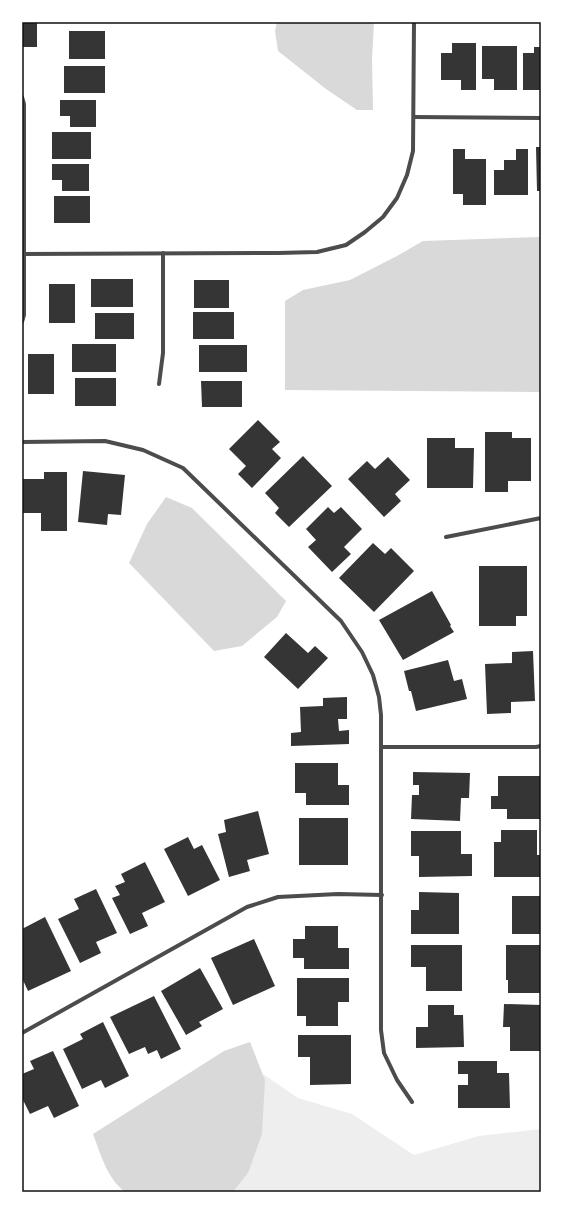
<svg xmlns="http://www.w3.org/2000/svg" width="563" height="1214" font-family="Raleway,sans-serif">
<rect width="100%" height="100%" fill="#fff"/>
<path fill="#eee" d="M 263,1074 L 298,1098 L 352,1114 L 414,1155 L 479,1136 L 541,1129 L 541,1192 L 233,1192 L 248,1173 L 265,1081 Z"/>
<g fill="#d9d9d9">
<path d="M 277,22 L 374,22 L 372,59 L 373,110 L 357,110 L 326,89 L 278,51 L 275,31 Z"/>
<path d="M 541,237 L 541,392 L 285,390 L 285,301 L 303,290 L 350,280 L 397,256 L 423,241 Z"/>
<path d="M 166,497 L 192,508 L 286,601 L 277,617 L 242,646 L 214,651 L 129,563 L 147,524 Z"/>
<path d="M 250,1042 L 265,1080 L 262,1134 L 248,1173 L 233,1192 L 125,1192 C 107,1178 101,1155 93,1134 L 224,1051 Z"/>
</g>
<g fill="#353535">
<rect x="22" y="22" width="15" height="25"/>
<rect x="69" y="31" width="36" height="28"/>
<path d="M 452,43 L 476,43 L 476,90 L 461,90 L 461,80 L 441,80 L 441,53 L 452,53 Z"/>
<path d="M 482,46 L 517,46 L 517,90 L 494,90 L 494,79 L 482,79 Z"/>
<path d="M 534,47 L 541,47 L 541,90 L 523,90 L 523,53 L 534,53 Z"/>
<rect x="64" y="66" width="41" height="27"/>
<path d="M 60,100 L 96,100 L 96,127 L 70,127 L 70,116 L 60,116 Z"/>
<rect x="52" y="132" width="39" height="27"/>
<path d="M 536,147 L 541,147 L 541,191 L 537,191 Z"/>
<path d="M 453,149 L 465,149 L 465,159 L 486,159 L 486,205 L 463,205 L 463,194 L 453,194 Z"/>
<path d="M 516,149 L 528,149 L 528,195 L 494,195 L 494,170 L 504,170 L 504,160 L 516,160 Z"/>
<path d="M 52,164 L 89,164 L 89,191 L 62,191 L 62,180 L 52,180 Z"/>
<rect x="54" y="196" width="36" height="27"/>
<rect x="91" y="279" width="42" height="28"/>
<rect x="194" y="280" width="35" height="28"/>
<rect x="49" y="284" width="26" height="39"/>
<rect x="193" y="312" width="41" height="27"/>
<rect x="95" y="313" width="39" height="26"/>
<rect x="72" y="344" width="44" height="28"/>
<rect x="199" y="345" width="48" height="27"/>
<rect x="28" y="354" width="26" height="40"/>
<rect x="75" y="378" width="41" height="28"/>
<path d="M 201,381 L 242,381 L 242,407 L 202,407 Z"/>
<path d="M 258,420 L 280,442 L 272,449 L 281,458 L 252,488 L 238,474 L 246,466 L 229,449 Z"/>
<path d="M 485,432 L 512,432 L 512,438 L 531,438 L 531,481 L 508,481 L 508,492 L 485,492 Z"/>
<path d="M 427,438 L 455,438 L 455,448 L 474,448 L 473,488 L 427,488 Z"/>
<path d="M 303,456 L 332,486 L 289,527 L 275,513 L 279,508 L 265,493 Z"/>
<path d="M 388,457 L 410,480 L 395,494 L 401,501 L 384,517 L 348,479 L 367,461 L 375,469 Z"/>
<path d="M 83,471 L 125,475 L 121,515 L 108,514 L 107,525 L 78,522 Z"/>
<path d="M 44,472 L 67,472 L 67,531 L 41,531 L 41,513 L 22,513 L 22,479 L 44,479 Z"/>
<path d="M 328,507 L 334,513 L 341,507 L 362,529 L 344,547 L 351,554 L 332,572 L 308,547 L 316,540 L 306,529 Z"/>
<path d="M 373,543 L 385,554 L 391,548 L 414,571 L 374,612 L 339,578 Z"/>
<path d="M 479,566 L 527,566 L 527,616 L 516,616 L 516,626 L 479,626 Z"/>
<path d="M 432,591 L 451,625 L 450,626 L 454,632 L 403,660 L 379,620 Z"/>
<path d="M 286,633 L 308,653 L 315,646 L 328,658 L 298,689 L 264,657 Z"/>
<path d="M 533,651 L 535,701 L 511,702 L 511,713 L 487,714 L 485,664 L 512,663 L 512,652 Z"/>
<path d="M 448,660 L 454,681 L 462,679 L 467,699 L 416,711 L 411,691 L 409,691 L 404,671 Z"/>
<path d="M 347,697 L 347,719 L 338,719 L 339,731 L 349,730 L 349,744 L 291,746 L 291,733 L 301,732 L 300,707 L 323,706 L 323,698 Z"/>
<path d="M 295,763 L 338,763 L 338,785 L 349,785 L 349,805 L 306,805 L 306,793 L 295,793 Z"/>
<path d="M 413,772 L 470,773 L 469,798 L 461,798 L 460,821 L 411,819 L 412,795 L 419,795 L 419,785 L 413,785 Z"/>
<path d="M 498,776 L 541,776 L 541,819 L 507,819 L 507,809 L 491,809 L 491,796 L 498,796 Z"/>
<path d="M 258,811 L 269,854 L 247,860 L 250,871 L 229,877 L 218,834 L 226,832 L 224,820 Z"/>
<rect x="299" y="818" width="49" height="47"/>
<path d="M 501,830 L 537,830 L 537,855 L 541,855 L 541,877 L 494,877 L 494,842 L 501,842 Z"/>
<path d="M 411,831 L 461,831 L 461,854 L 472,854 L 472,876 L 419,877 L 419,856 L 411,856 Z"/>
<path d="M 188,837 L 194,849 L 202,845 L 220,880 L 188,896 L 164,849 Z"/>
<path d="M 145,862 L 165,902 L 142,913 L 148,926 L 130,934 L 112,898 L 120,895 L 115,886 L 125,882 L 121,874 Z"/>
<path d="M 96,889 L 117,933 L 96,942 L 101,953 L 80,963 L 58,919 L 79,909 L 74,899 Z"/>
<path d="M 419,892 L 459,893 L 459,934 L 411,934 L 411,910 L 419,910 Z"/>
<rect x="512" y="896" width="29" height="38"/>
<path d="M 45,917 L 71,971 L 28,991 L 22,978 L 22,929 Z"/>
<path d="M 305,926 L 338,926 L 338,948 L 349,948 L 349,969 L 304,969 L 304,958 L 293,958 L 293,939 L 305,939 Z"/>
<path d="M 254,939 L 275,986 L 233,1005 L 211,958 Z"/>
<path d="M 411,945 L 462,945 L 462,991 L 426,991 L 426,967 L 411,967 Z"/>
<path d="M 506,945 L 541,945 L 541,993 L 508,993 L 508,980 L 506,980 Z"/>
<path d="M 200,968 L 223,1009 L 199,1022 L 202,1026 L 186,1035 L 161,991 Z"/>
<path d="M 297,978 L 349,978 L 349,1002 L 338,1002 L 338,1026 L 306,1026 L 306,1016 L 297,1016 Z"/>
<path d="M 154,996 L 181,1049 L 161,1059 L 157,1050 L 148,1054 L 145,1047 L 129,1054 L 110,1017 Z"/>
<path d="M 504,1004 L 541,1005 L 541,1051 L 510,1051 L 510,1027 L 503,1027 Z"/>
<path d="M 428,1005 L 454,1005 L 454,1015 L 463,1015 L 464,1047 L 416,1048 L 416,1027 L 428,1027 Z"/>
<path d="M 103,1022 L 129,1076 L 105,1088 L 101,1080 L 82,1089 L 63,1049 L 83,1039 L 80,1034 Z"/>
<path d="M 298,1035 L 351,1035 L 351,1084 L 310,1085 L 310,1057 L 298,1057 Z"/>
<path d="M 53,1051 L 79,1106 L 54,1118 L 48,1106 L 30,1114 L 22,1098 L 22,1074 L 34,1069 L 30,1061 Z"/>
<path d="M 458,1061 L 497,1061 L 497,1073 L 509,1073 L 510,1108 L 458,1108 L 458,1085 L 468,1085 L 468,1074 L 458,1074 Z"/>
</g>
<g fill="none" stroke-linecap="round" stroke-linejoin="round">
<g stroke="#4c4c4c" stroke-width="4">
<path d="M 22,97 L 24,104 L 24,315 L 22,322"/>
<path d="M 414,117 L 541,118"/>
<path d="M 22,254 L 278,253 L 317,252 L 346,245 L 365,232 L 383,217 L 397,198 L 407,175 L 413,151 L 414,22"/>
<path d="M 159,384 L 163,353 L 163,253"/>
<path d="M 22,442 L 105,441 L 143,450 L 183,468 L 341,621 L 362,652 L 373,675 L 379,697 L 381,715 L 381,1030 L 384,1053 L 397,1080 L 412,1102"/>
<path d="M 446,537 L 541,518"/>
<path d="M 382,747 L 536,747 L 541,746"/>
<path d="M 22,1033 L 247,907 L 278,897 L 338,894 L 382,895"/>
</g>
</g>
<rect width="563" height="1214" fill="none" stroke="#ffffff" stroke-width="46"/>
<rect x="23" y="23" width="517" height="1168" fill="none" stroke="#111" stroke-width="1.5"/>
</svg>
